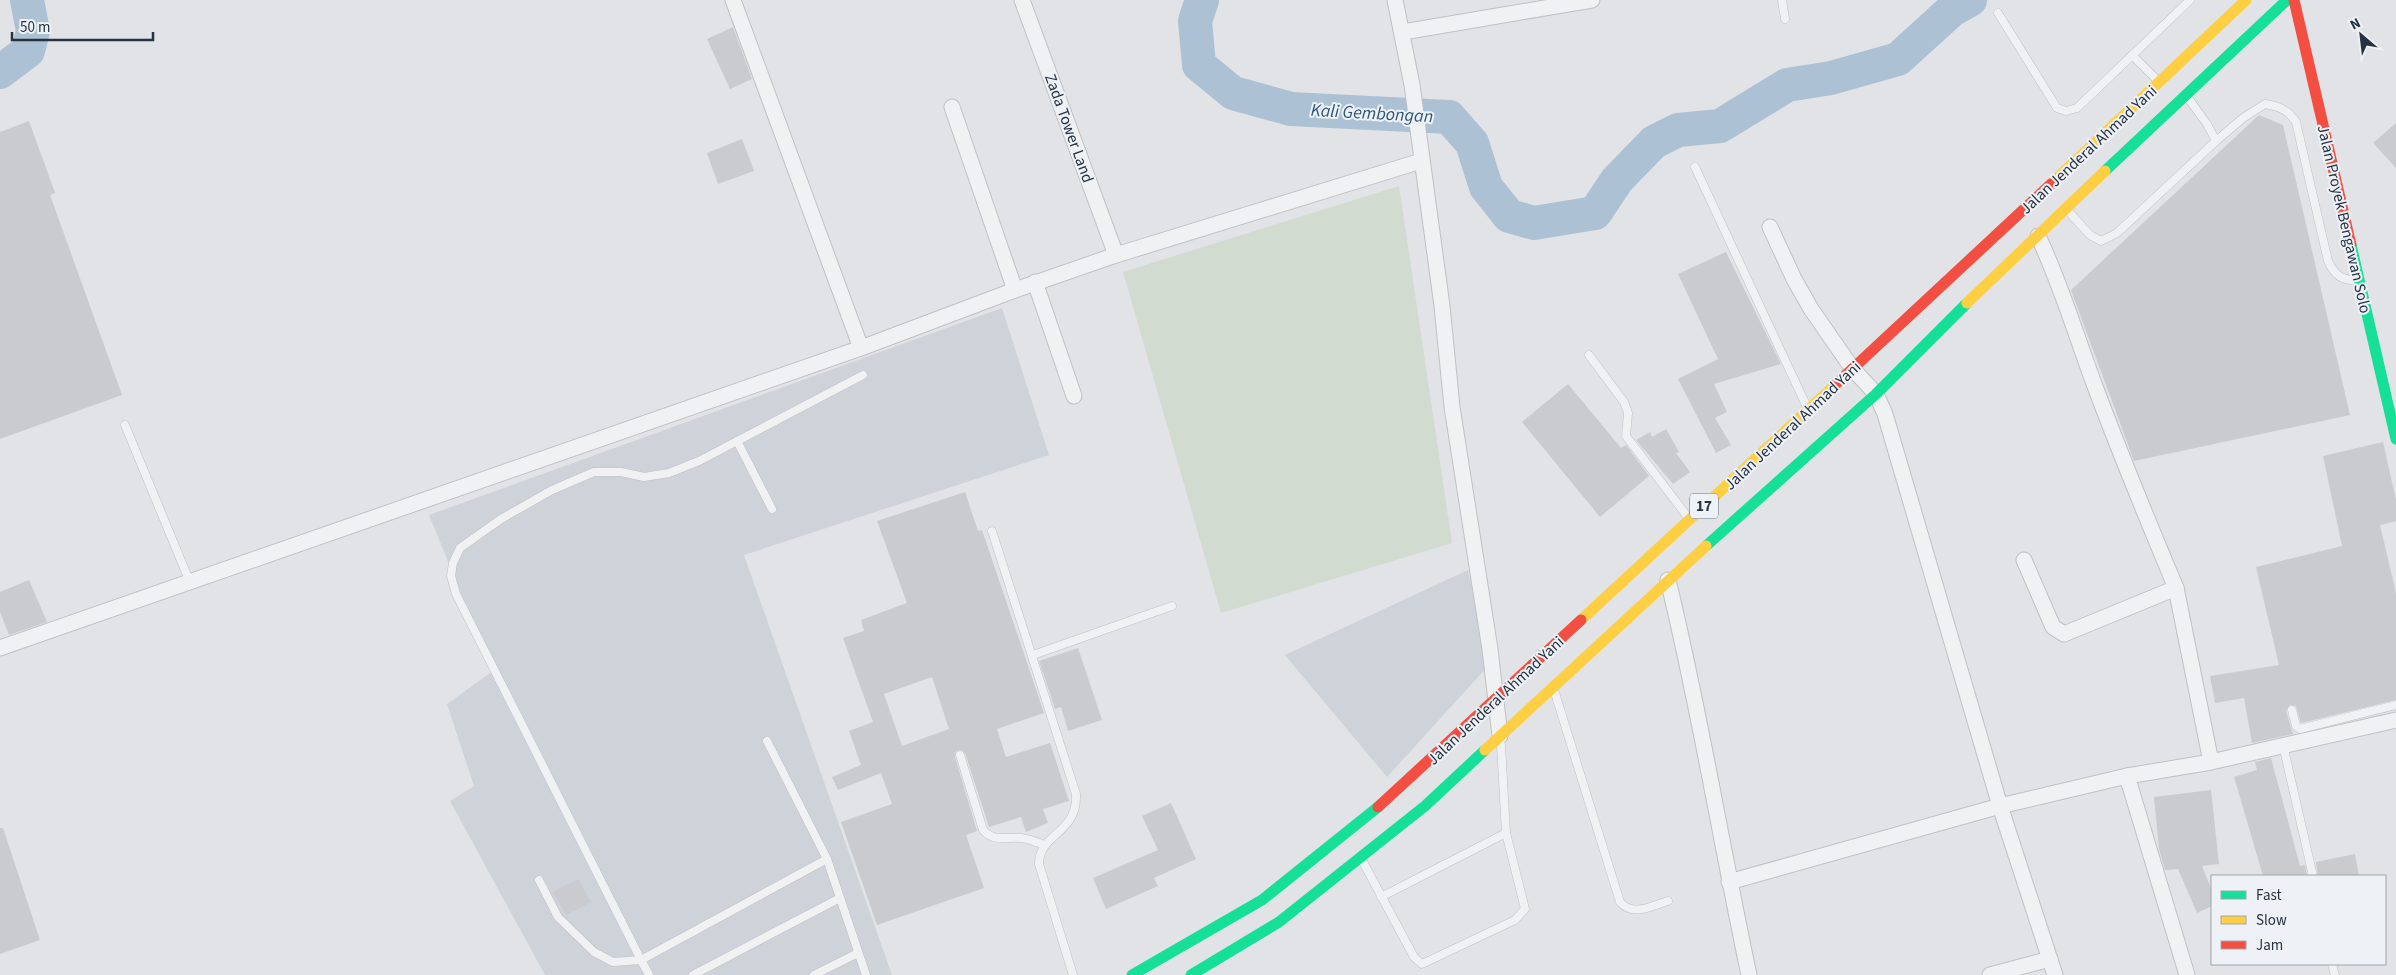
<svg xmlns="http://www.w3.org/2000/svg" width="2396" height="975" font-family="'Source Sans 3',sans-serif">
<rect width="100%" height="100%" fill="#e1e3e6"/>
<g fill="#ced3da">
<path d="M 1002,308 L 1049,455 L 744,555 L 892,975 L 545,975 L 450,801 L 474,786 L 447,704 L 493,671 L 429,515 Z"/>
<path d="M 1468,570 L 1488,666 L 1387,777 L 1285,655 Z"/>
</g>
<path fill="#d2dbd0" d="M 1399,186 L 1452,543 L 1221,613 L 1123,272 Z"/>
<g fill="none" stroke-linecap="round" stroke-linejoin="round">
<g stroke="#acc2d4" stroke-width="34">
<path d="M 1202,0 L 1195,21 L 1199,65 L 1233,93 L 1291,109 L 1449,117 L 1472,143 L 1486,187 L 1509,216 L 1534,223 L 1595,213 L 1617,180 L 1654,142 L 1678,130 L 1720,126 L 1787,85 L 1831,78 L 1898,59 L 1952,10 L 1970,0"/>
<path d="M 0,72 L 28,51 L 33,31 L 27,0"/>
</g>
</g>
<g fill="#c9cbce" fill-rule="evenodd">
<path d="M 733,27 L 752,79 L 730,89 L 707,39 Z"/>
<path d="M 2259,115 L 2283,125 L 2350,415 L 2134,461 L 2071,290 Z"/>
<path d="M 29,121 L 55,193 L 50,195 L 122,395 L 0,439 L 0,132 Z"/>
<path d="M 2396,123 L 2396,168 L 2373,143 Z"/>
<path d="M 742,139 L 754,171 L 718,184 L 707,153 Z"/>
<path d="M 1726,252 L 1781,364 L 1714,384 L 1727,412 L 1715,418 L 1731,445 L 1716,453 L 1678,379 L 1718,359 L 1678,274 Z"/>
<path d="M 1568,384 L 1621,448 L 1626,445 L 1649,476 L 1600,517 L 1522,422 Z"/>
<path d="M 1666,429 L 1679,452 L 1676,453 L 1690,472 L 1673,484 L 1636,440 L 1650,432 L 1652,437 Z"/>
<path d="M 2383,442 L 2396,500 L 2396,521 L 2380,525 L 2396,593 L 2396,700 L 2301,723 L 2296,706 L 2290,705 L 2286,711 L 2293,734 L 2252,743 L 2244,698 L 2215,703 L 2210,676 L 2279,665 L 2256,567 L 2342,546 L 2323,456 Z"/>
<path d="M 965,492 L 978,531 L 982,530 L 1044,713 L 997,729 L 1006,757 L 1050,743 L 1069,801 L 1043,809 L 1048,823 L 1026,832 L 1021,817 L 989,827 L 965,753 L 962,750 L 956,751 L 955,757 L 977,831 L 966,835 L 984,888 L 877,925 L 841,822 L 892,804 L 881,773 L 838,790 L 832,777 L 861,765 L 849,731 L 873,722 L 843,638 L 864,631 L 861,620 L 907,603 L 877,521 ZM 932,677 L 949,729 L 902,746 L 884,694 Z"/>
<path d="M 29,580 L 47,622 L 9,635 L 0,612 L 0,592 Z"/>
<path d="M 1078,648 L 1102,720 L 1068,731 L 1061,707 L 1055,709 L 1039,661 Z"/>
<path d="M 2271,758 L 2300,866 L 2305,865 L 2307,876 L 2263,876 L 2234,777 L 2257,770 L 2255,762 Z"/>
<path d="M 2211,790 L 2219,864 L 2202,866 L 2212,891 L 2212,906 L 2197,913 L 2178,869 L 2165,870 L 2159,849 L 2154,797 Z"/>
<path d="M 1171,803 L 1196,859 L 1154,878 L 1158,886 L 1106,909 L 1093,878 L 1158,850 L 1142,816 Z"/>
<path d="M 0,828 L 3,828 L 40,940 L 0,954 Z"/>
<path d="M 2355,854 L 2359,876 L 2318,876 L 2316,862 Z"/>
<path d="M 578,879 L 591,902 L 566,915 L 553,892 Z"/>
</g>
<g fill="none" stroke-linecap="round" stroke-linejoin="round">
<defs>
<g id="lane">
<path d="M 1782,0 L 1785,19"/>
<path d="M 1998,13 L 2057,108 L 2066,111 L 2077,108 L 2190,0"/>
<path d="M 2132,55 L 2155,78"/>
<path d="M 2216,141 L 2243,118 L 2265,104 C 2278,106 2289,110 2296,122 L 2328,261 C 2335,276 2341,279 2357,281"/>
<path d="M 1695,167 L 1806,405"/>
<path d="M 2069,212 L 2090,235 L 2101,241 L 2117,233 L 2216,141 L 2207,124 L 2188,98"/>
<path d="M 1589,355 L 1624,402 L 1628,413 L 1626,436 L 1687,516"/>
<path d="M 125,425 L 189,580"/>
<path d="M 737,441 L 772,509"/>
<path d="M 992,531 L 1076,794 C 1078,834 1039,833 1039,864 L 1073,975"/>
<path d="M 1033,655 L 1172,606"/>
<path d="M 1555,693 L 1620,902 C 1633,917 1651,906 1668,901"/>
<path d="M 2292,710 L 2296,726 L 2300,729 L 2396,705"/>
<path d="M 767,741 L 827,859 L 866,975"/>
<path d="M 2283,745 L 2313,876"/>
<path d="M 960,755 L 983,830 C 995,843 1006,836 1021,838 C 1029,839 1037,842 1044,845"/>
<path d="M 827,859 L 641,960 L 456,594 L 451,576 L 453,563 L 460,548 L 501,519 L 552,490 L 594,472 L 621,472 L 644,477 L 669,473 L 699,461 L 863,375"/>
<path d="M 1363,862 L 1414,957 L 1422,964 L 1515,920 L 1525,909 L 1506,833 L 1501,745"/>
<path d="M 539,880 L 558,917 L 594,952 L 613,962 L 641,960 L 649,975"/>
<path d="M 1381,897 L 1506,833"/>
<path d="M 2332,964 L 2335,975"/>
<path d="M 693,975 L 840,898"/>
<path d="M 814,975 L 858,953"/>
</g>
<g id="street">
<path d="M 733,0 L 861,348"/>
<path d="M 1022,0 L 1116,255"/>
<path d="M 1395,0 L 1412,85 L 1442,306 L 1452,407 L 1490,649 L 1500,736"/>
<path d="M 1403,32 L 1592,0"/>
<path d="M 952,107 L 1015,290"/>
<path d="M 2038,236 C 2060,282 2075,332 2093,381 C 2119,451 2147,519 2176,588"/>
<path d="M 1035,282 L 1074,396"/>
<path d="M 2024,560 L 2053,627 L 2064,634 L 2176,588 L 2211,762"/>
<path d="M 1668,580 C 1700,711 1721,844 1749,975"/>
<path d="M 0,648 L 861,348 L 1015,290 L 1116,255 L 1421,161"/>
<path d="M 1729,882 L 2000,806 L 1885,414 L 1876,394 L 1852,368 L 1811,309 L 1794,279 L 1770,227"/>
<path d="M 1990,975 L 2050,959"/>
<path d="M 2055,975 L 2000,806 L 2127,776"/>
<path d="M 2187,975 L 2127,776 L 2211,762 L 2396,720"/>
</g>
</defs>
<use href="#lane" stroke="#bfc1c4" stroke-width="9"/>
<use href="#street" stroke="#bfc1c4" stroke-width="17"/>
<use href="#lane" stroke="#f0f1f3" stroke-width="8"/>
<use href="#street" stroke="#f0f1f3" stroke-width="15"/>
<g stroke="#16e098" stroke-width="11">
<path d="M 2105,171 L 2287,0"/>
<path d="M 2351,245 L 2396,439"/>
<path d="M 1706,546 L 1876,394 L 1967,303"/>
<path d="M 1132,975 L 1262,900 L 1378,807"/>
<path d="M 1191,975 L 1279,922 L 1425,806 L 1485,750"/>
</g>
<g stroke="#ffcf43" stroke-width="11">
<path d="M 2051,184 L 2246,0"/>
<path d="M 1967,303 L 2105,171"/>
<path d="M 1581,620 L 1835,385"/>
<path d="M 1485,750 L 1706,546"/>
</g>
<g stroke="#f24e42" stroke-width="11">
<path d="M 2294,0 L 2351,245"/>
<path d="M 1835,385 L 2051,184"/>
<path d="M 1378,807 L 1581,620"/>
</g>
</g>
<g text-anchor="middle" stroke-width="4" stroke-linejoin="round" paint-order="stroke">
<rect fill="#eef2f7" stroke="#626c78" stroke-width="1" x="1690" y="493.5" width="28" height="25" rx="4"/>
<g font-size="15" font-weight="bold" fill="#263241">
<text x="1704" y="511">17</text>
</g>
<g font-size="16" fill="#263241" stroke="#eef2f7">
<text transform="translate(1070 128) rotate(70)" y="6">Zada Tower Land</text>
<text transform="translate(2088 149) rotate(-43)" y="6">Jalan Jenderal Ahmad Yani</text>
<text transform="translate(2345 219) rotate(77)" y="6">Jalan Proyek Bengawan Solo</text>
<text transform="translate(1792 425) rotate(-43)" y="6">Jalan Jenderal Ahmad Yani</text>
<text transform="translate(1495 700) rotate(-43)" y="6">Jalan Jenderal Ahmad Yani</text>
</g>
<g font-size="18" font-style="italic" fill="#2c5479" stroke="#eef2f7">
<text transform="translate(1372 113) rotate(3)" y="6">Kali Gembongan</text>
</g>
</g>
<rect x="2211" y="875" width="175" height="90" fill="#eef2f7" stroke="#9ea5ae"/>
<rect x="2221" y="891" width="25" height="8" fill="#16e098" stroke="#9ea5ae"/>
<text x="2256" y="900" font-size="15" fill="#263241">Fast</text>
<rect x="2221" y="916" width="25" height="8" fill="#ffcf43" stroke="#9ea5ae"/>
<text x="2256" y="925" font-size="15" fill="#263241">Slow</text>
<rect x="2221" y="941" width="25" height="8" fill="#f24e42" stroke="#9ea5ae"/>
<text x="2256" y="950" font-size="15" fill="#263241">Jam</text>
<g transform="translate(2361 35) rotate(332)" stroke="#eef2f7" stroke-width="4" paint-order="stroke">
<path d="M0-4L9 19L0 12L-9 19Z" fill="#263241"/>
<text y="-8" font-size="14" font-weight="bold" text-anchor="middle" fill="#263241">N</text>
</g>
<path d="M12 32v8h141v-8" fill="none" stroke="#263241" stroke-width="2.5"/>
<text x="20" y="32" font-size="15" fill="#263241" stroke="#eef2f7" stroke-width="4" paint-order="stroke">50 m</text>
</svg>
